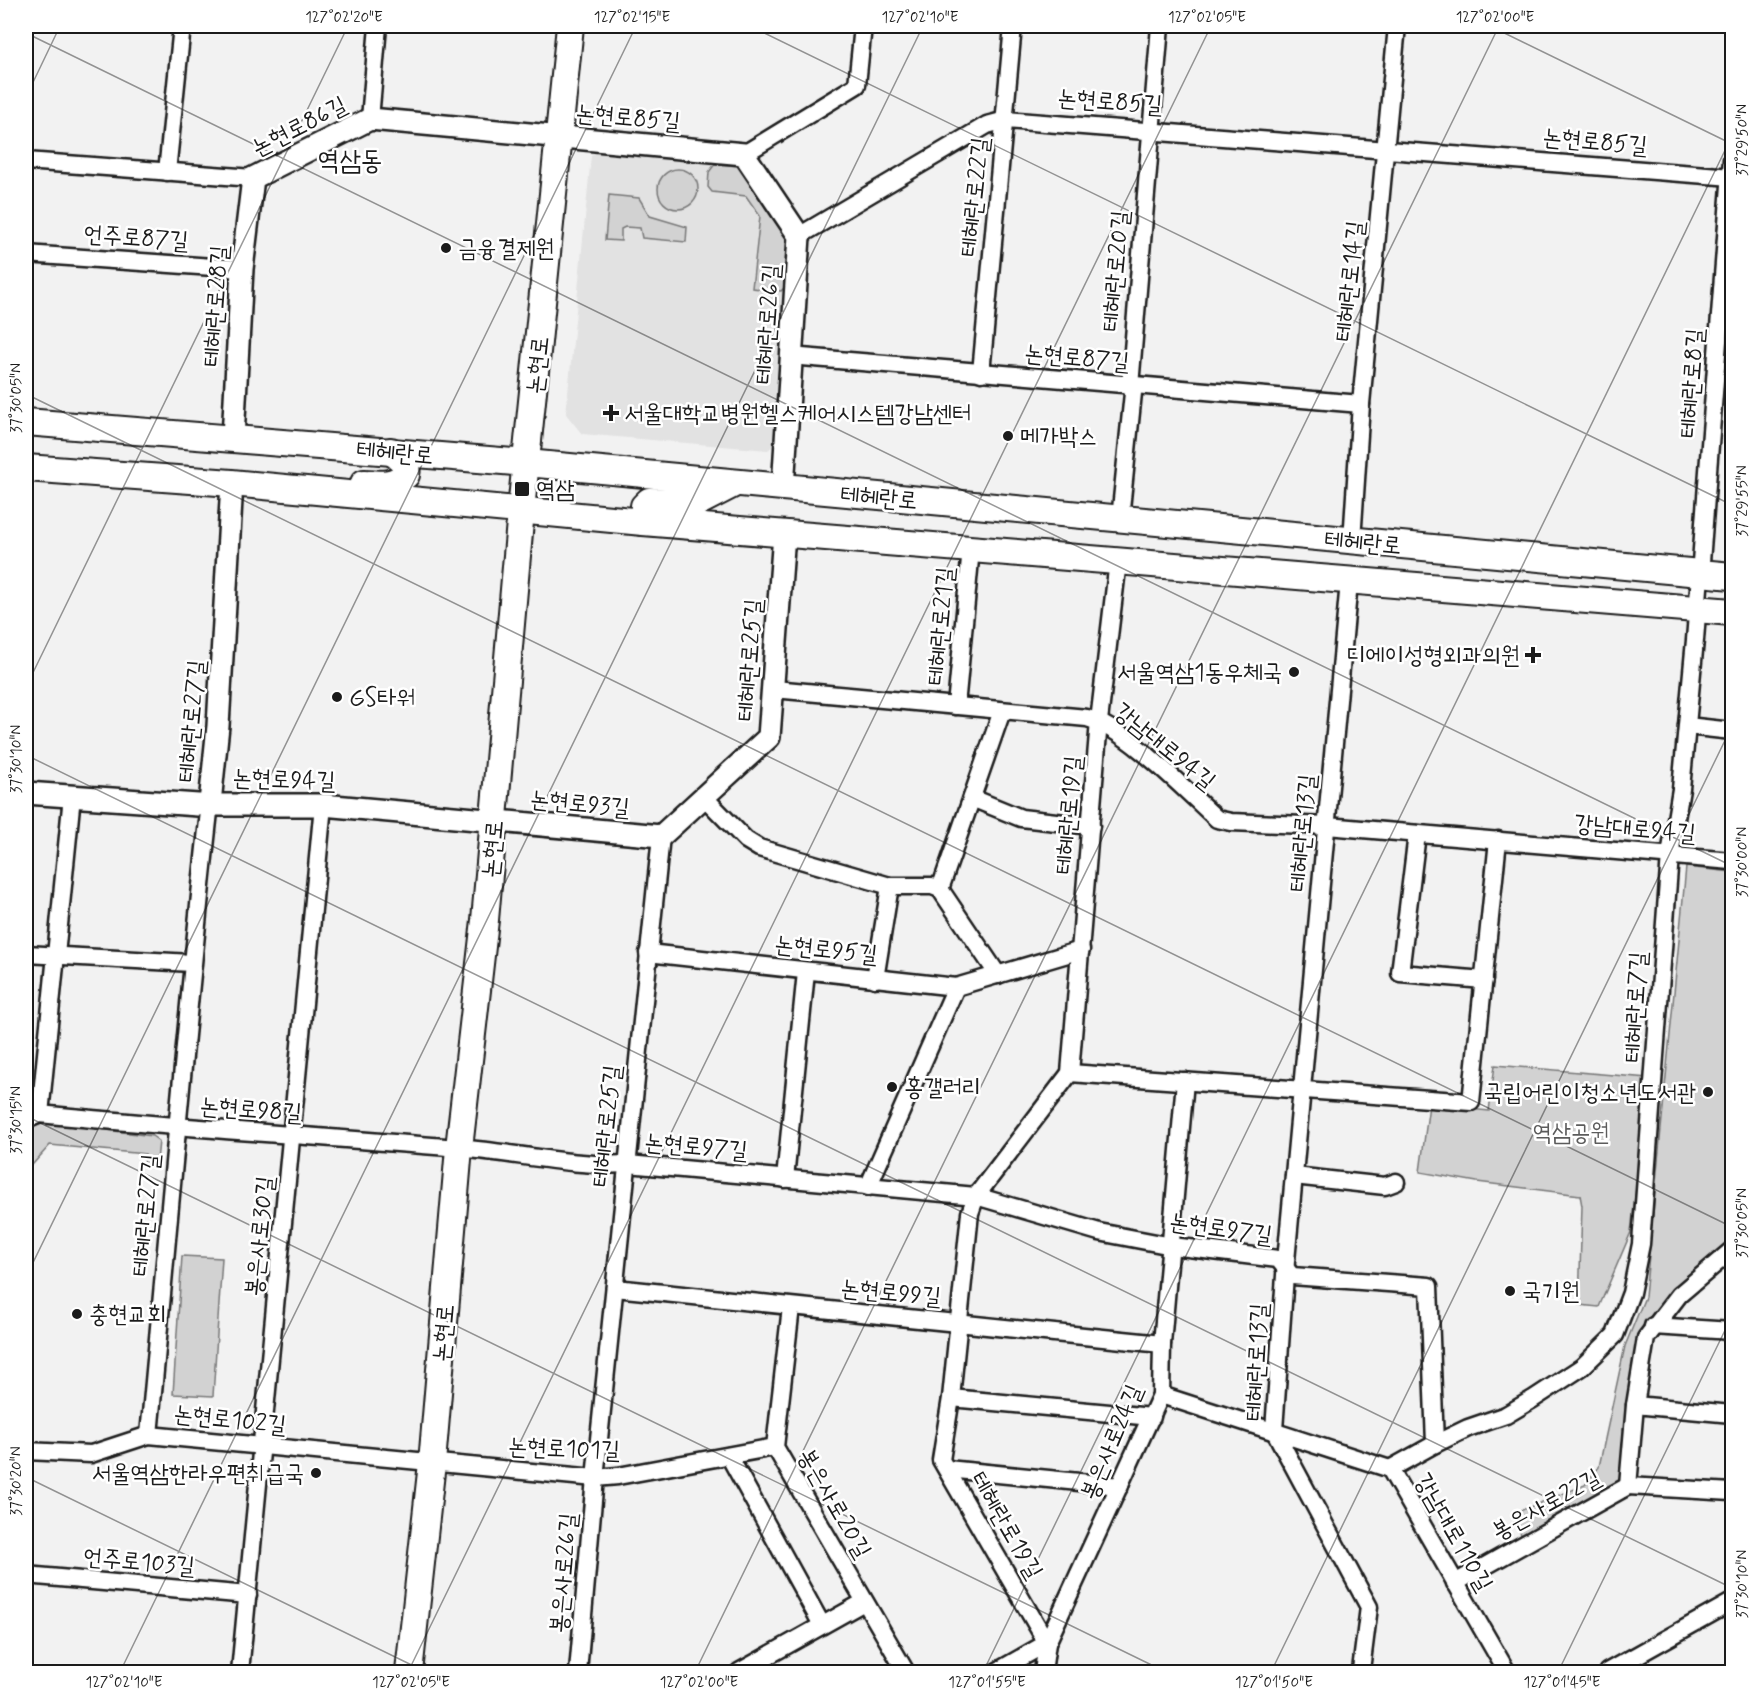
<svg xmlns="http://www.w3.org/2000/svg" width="1758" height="1698" font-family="Mynerve,'Poor Story',sans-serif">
<rect width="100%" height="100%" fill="#f2f2f2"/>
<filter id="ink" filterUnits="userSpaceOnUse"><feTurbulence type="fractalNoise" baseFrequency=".0167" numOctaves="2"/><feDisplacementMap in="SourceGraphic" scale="12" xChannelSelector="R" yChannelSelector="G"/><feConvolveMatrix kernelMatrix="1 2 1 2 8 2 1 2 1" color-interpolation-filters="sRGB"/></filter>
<g filter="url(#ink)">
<path fill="#e2e2e2" d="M 601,148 L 743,161 L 794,235 L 781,439 L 768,450 L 582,434 L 566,414 L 591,156 Z"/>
<g fill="#d2d2d2" stroke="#777" stroke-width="1.5">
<path d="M 715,164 L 739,166 L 790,237 L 786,286 L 781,291 L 752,288 L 760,216 L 746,196 L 712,192 L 708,187 L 709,172 Z"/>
<circle cx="678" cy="189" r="20"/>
<path d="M 609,195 L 639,198 L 650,216 L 687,227 L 686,242 L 642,238 L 640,228 L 625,227 L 621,229 L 621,241 L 605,240 Z"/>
<path d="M 1686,867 L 1732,872 L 1732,1243 L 1639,1337 L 1623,1483 L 1523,1539 L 1512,1514 L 1585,1485 L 1599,1467 L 1625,1346 L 1645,1297 Z"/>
<path d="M 1495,1065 L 1648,1078 L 1631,1232 L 1599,1307 L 1579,1305 L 1582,1206 L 1580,1195 L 1477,1182 L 1420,1172 L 1429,1105 L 1489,1111 Z"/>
<path d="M 46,1122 L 152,1136 L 159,1141 L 157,1161 L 144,1165 L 145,1154 L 50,1145 L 33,1164 L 26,1164 L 26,1128 Z"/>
<path d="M 182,1256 L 222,1258 L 213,1396 L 173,1394 Z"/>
</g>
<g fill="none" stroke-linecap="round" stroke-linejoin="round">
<defs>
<g id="minor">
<path d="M 370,119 L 378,26"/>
<path d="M 744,154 L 857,85 L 863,26"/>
<path d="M 26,161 L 253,178"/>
<path d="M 167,172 L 182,26"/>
<path d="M 799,236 L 987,125 L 1006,120 L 1732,177"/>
<path d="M 26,254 L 242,269"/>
<path d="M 790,356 L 1361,404"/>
<path d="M 981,373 L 1013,26"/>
<path d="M 1120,519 L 1133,393 L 1130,386 L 1160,26"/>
<path d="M 1352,541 L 1361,404 L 1397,26"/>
<path d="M 1349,582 L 1286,1261 L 1274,1430 L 1369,1607 L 1361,1670 L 1358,1672"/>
<path d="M 774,689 L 1087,718 C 1127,729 1185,790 1217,819 L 1231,822 L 1327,826 L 1732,861"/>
<path d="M 956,706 L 971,549"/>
<path d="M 1687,726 L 1732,731"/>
<path d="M 704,797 L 746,840 L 759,848 L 890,886 L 932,886 L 940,889"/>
<path d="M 972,798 L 1021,818 L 1091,826"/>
<path d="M 1417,834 L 1400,973 L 1484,980"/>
<path d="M 940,889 L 1002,711"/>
<path d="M 940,889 L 998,975"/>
<path d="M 648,953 L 956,987 L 1081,950"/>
<path d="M 26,954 L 192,963"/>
<path d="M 875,979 L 890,886"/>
<path d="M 1070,1073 L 1471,1102 L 1498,840"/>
<path d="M 40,1114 L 72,796"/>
<path d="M 26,1120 L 40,1114 C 179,1128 318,1136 457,1148 C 514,1152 571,1167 628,1164 L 976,1196 L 1099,1232 L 1172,1246 L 1278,1259 L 1292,1276 L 1429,1286 L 1435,1444 L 1390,1469"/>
<path d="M 1294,1176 L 1385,1186 L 1396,1182"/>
<path d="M 785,1179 L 806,972"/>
<path d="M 868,1187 L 956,987"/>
<path d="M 615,1288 L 1162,1344"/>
<path d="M 791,1307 L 775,1447 L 906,1672"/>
<path d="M 1653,1326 L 1732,1331"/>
<path d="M 1161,1395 L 1390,1469 L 1507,1672"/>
<path d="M 951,1398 L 1152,1417"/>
<path d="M 1635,1405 L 1732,1414"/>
<path d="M 149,1435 C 169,1224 186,1013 210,803"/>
<path d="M 1435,1444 L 1468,1428 L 1506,1415 L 1533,1399 L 1582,1367 L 1615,1335 L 1631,1293 L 1641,1244 L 1670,855 L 1681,789 L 1695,640 L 1732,159"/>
<path d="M 26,1451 L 91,1454 L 149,1435 L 595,1478 L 618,1476 L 775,1447"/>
<path d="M 729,1456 L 822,1625"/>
<path d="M 947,1469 L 1120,1486"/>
<path d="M 1628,1486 L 1635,1405 L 1646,1338 L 1679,1295 L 1732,1250"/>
<path d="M 1628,1486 L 1732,1492"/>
<path d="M 26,1575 L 248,1595"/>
<path d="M 1455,1583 L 1628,1486"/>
<path d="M 240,1672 L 323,805"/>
<path d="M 578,1672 L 595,1478 L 661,836"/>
<path d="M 739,1672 L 864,1602"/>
<path d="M 996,1672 L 1047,1643 L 1161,1395 L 1162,1344 L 1185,1081"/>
<path d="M 1043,1672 L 1047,1643 L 941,1460 L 951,1398 L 970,1213 L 976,1196 L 1070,1073 L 1099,721 L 1118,561"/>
<path d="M 1607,1672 L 1732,1602"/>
</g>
<g id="tertiary">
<path d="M 233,438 L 242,269 L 253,178 L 370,119 L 744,154 L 799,236 L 783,488"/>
<path d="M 26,793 L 198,805 L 323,805 L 661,836 L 769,737 L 784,534"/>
<path d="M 210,803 L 218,726 L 232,483"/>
</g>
<g id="primary">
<path d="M 26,422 L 527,463 L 1732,576"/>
<path d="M 26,468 L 232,483 L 643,522 L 1732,612"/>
<path d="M 364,483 C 380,484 393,486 406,475 C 409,463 400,458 391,451"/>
<path d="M 643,522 L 644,506 L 649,501 L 699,502 L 736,483"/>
<path d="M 409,1672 L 432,1463 L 459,1148 L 485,920 L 521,510 L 570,26"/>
</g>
</defs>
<use href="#minor" stroke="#1c1c1c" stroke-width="21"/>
<use href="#tertiary" stroke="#1c1c1c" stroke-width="26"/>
<use href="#primary" stroke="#1c1c1c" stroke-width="30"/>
<use href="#minor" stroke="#fff" stroke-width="16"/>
<use href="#tertiary" stroke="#fff" stroke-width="21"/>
<use href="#primary" stroke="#fff" stroke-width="26"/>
</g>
</g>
<path fill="none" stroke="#1c1c1c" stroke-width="1.5" stroke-opacity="0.45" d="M 750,26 L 1732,505M 1490,26 L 1732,144M 26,33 L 1732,866M 26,97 L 60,26M 26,394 L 1732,1227M 26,687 L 348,26M 26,755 L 1732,1588M 26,1116 L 1166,1672M 26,1277 L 636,26M 26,1477 L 426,1672M 120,1672 L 923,26M 408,1672 L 1211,26M 695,1672 L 1499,26M 983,1672 L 1732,136M 1271,1672 L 1732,726M 1558,1672 L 1732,1316"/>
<g fill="#1c1c1c" stroke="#fff" stroke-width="2">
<circle cx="446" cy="248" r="6"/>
<path d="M608 404h6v6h6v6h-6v6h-6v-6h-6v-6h6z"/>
<circle cx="1008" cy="436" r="6"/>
<rect x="514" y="481" width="16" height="16" rx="3"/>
<path d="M1530 646h6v6h6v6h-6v6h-6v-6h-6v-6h6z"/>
<circle cx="1294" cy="672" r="6"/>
<circle cx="337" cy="697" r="6"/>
<circle cx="892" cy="1087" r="6"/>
<circle cx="1708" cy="1092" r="6"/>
<circle cx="1510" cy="1291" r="6"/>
<circle cx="77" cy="1314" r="6"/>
<circle cx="316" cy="1473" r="6"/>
</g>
<g text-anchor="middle" stroke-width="5" stroke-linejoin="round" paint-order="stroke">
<g font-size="24" fill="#1c1c1c" stroke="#fff">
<text transform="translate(1110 101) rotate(4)" y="8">논현로85길</text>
<text transform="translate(628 117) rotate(5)" y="8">논현로85길</text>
<text transform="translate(299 126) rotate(-27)" y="8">논현로86길</text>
<text transform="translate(1595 141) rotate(5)" y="8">논현로85길</text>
<text transform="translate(974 197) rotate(-84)" y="8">테헤란로22길</text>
<text transform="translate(136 237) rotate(4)" y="8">언주로87길</text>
<text transform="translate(1115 271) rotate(-85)" y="8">테헤란로20길</text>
<text transform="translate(1349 281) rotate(-84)" y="8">테헤란로14길</text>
<text transform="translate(215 306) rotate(-86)" y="8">테헤란로28길</text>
<text transform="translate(767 324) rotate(-86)" y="8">테헤란로26길</text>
<text transform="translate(1077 357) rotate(5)" y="8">논현로87길</text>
<text transform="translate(537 365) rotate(-84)" y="8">논현로</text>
<text transform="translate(1691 383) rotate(-86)" y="8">테헤란로8길</text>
<text transform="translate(395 452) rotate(5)" y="8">테헤란로</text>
<text transform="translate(879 497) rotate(5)" y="8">테헤란로</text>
<text transform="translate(1363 542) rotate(5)" y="8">테헤란로</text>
<text transform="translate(940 626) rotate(-85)" y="8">테헤란로21길</text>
<text transform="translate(749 660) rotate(-86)" y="8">테헤란로25길</text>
<text transform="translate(191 721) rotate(-85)" y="8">테헤란로27길</text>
<text transform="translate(1165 746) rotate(39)" y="8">강남대로94길</text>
<text transform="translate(284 779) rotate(2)" y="8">논현로94길</text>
<text transform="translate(580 803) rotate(5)" y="8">논현로93길</text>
<text transform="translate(1068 815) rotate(-85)" y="8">테헤란로19길</text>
<text transform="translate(1635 828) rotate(5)" y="8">강남대로94길</text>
<text transform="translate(1302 833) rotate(-85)" y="8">테헤란로13길</text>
<text transform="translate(492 849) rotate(-85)" y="8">논현로</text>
<text transform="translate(826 949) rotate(6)" y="8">논현로95길</text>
<text transform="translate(1635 1007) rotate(-87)" y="8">테헤란로7길</text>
<text transform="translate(251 1109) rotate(4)" y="8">논현로98길</text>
<text transform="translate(606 1126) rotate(-84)" y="8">테헤란로25길</text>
<text transform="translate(696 1146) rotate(5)" y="8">논현로97길</text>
<text transform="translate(145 1215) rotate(-85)" y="8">테헤란로27길</text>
<text transform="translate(1221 1228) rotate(8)" y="8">논현로97길</text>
<text transform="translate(259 1236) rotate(-84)" y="8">봉은사로30길</text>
<text transform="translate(891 1292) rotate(5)" y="8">논현로99길</text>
<text transform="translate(443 1333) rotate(-85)" y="8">논현로</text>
<text transform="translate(1256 1362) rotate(-87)" y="8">테헤란로13길</text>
<text transform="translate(230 1419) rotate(6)" y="8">논현로102길</text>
<text transform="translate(1111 1442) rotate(-67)" y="8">봉은사로24길</text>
<text transform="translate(564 1448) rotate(2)" y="8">논현로101길</text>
<text transform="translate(835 1503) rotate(60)" y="8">봉은사로20길</text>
<text transform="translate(1546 1504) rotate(-29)" y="8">봉은사로22길</text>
<text transform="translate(1007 1525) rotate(60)" y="8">테헤란로19길</text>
<text transform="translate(1454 1532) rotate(60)" y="8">강남대로110길</text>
<text transform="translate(139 1561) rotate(5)" y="8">언주로103길</text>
<text transform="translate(563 1573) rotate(-85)" y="8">봉은사로26길</text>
</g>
<g font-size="24" fill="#1c1c1c" stroke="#fff" text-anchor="start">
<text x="458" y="256">금융결제원</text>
<text x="624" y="421">서울대학교병원헬스케어시스템강남센터</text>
<text x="1020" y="444">메가박스</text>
<text x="536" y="497">역삼</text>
<text x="1520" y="663" text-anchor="end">디에이성형외과의원</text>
<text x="1282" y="680" text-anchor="end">서울역삼1동우체국</text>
<text x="349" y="705">GS타워</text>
<text x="904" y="1095">홍갤러리</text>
<text x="1696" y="1100" text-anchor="end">국립어린이청소년도서관</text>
<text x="1522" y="1299">국기원</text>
<text x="89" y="1322">충현교회</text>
<text x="304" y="1481" text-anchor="end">서울역삼한라우편취급국</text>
</g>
<g font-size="24" fill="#5c5c5c" stroke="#fff">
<text x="1571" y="1140">역삼공원</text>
</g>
<g font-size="27" fill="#1c1c1c" stroke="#fff">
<text x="350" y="169">역삼동</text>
</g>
</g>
<rect width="1758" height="1698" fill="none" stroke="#fff" stroke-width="66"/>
<rect x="33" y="33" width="1692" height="1632" fill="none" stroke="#1c1c1c" stroke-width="2"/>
<g font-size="15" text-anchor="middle" fill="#1c1c1c">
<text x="344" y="22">127°02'20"E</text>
<text x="632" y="22">127°02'15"E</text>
<text x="920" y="22">127°02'10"E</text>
<text x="1207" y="22">127°02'05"E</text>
<text x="1495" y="22">127°02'00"E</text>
<text transform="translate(1742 140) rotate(-90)" y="5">37°29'50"N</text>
<text transform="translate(16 398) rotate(-90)" y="5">37°30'05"N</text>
<text transform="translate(1742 501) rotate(-90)" y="5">37°29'55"N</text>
<text transform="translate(16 759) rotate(-90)" y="5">37°30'10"N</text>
<text transform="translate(1742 862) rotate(-90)" y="5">37°30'00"N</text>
<text transform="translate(16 1120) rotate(-90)" y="5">37°30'15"N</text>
<text transform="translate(1742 1223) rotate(-90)" y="5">37°30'05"N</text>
<text transform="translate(16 1481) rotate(-90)" y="5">37°30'20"N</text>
<text transform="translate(1742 1584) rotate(-90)" y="5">37°30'10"N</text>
<text x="124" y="1687">127°02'10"E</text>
<text x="411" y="1687">127°02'05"E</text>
<text x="699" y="1687">127°02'00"E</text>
<text x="987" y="1687">127°01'55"E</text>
<text x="1274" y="1687">127°01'50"E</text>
<text x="1562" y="1687">127°01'45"E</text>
</g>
</svg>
